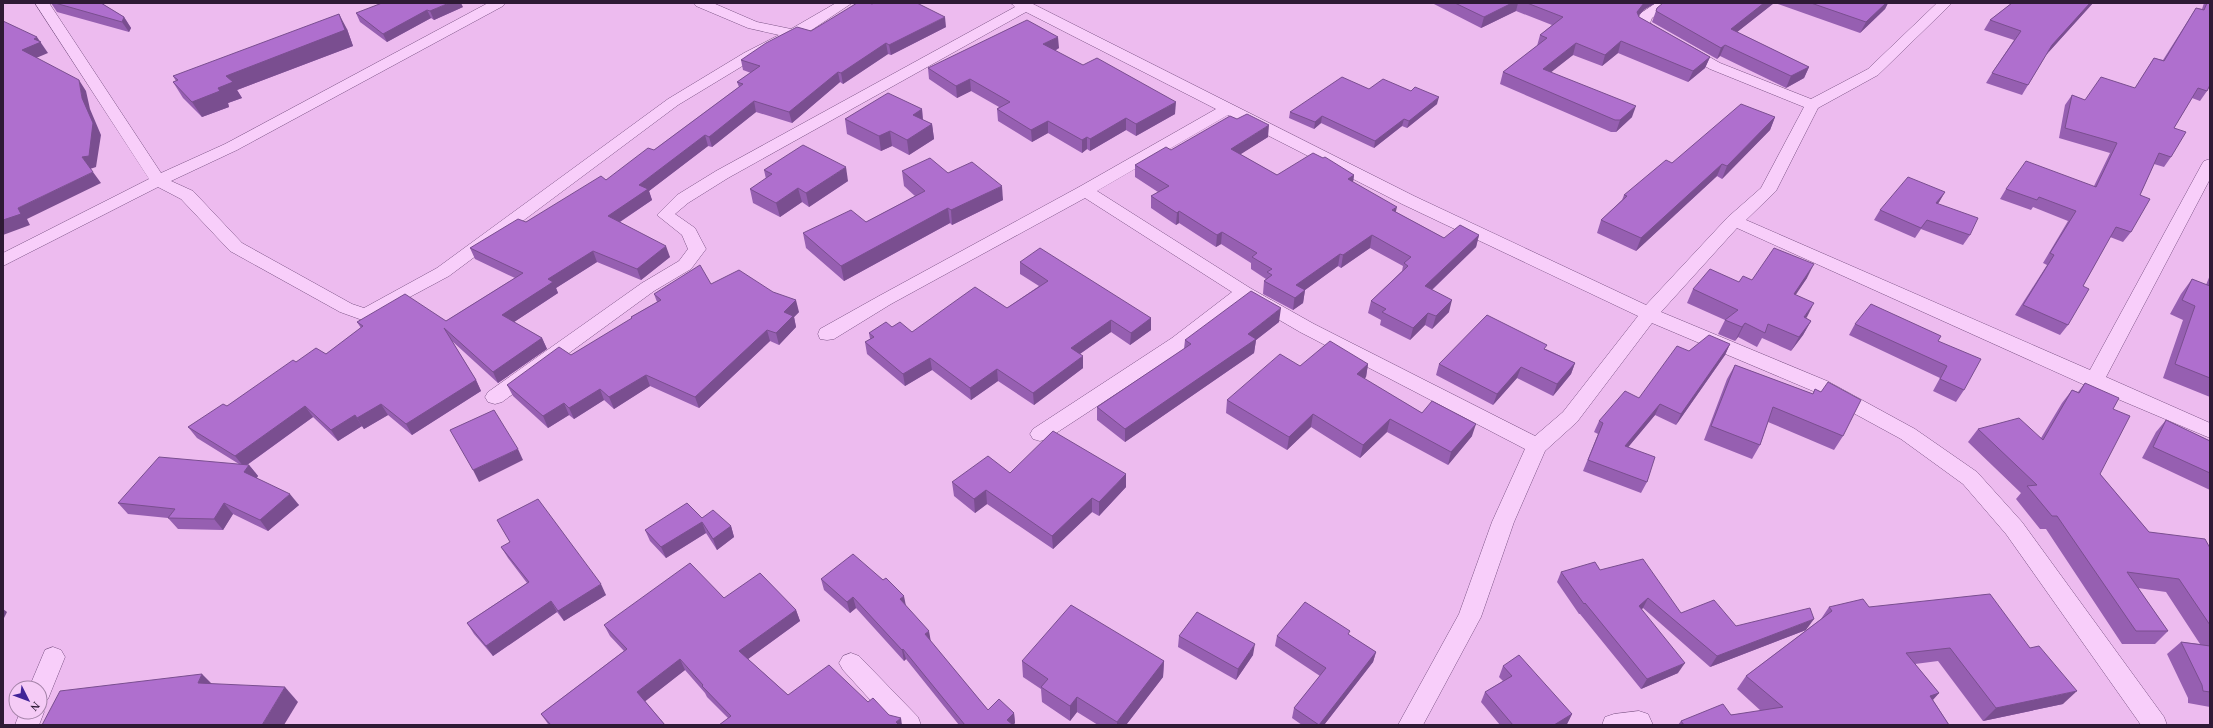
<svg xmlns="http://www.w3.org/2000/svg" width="2213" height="728" font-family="Georgia,serif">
<rect width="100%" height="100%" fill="#edbbef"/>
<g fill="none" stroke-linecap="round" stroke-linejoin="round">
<defs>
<g id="minor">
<path d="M 35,3 L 49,3 L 161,173 L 225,144 L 488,3 L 505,3 L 503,6 L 237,150 L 171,181 L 193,191 L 242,243 L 352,304 L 364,308 L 437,268 L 668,99 L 744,53 L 779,35 L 748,28 L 696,6 L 694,3 L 713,3 L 757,22 L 791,29 L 836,3 L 852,3 L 813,29 L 754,59 L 678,105 L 449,276 L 365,321 L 340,312 L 230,251 L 181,199 L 158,187 L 3,266 L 3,253 L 149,179 Z"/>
<path d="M 1011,3 L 1031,3 L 1414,196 L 1646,305 L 1728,217 L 1761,188 L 1804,107 L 1710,69 L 1680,52 L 1678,49 L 1680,46 L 1690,46 L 1720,63 L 1811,99 L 1868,69 L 1937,3 L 1952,3 L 1878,75 L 1818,108 L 1776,191 L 1746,220 L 2090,370 L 2202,164 L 2204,161 L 2210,159 L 2210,179 L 2106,377 L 2210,423 L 2210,438 L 2087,386 L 1737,228 L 1661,312 L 1827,381 L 1915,429 L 1977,472 L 2022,522 L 2164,717 L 2167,725 L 2141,725 L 2006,534 L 1963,484 L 1901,439 L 1813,391 L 1652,323 L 1577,422 L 1545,451 L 1514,522 L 1481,617 L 1423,725 L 1398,725 L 1459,614 L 1492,522 L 1525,449 L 1300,332 L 1245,300 L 1186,348 L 1047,439 L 1040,441 L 1033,439 L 1030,434 L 1033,429 L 1172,338 L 1232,292 L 1085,198 L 891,304 L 834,339 L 827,340 L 820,339 L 818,334 L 820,329 L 879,296 L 1079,187 L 1216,109 L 1026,12 L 728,178 L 688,203 L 675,214 L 695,228 L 706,249 L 691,269 L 654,291 L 502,402 L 495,404 L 488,402 L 485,397 L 488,392 L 642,283 L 679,261 L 688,249 L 682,235 L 657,215 L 677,195 L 716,171 L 1015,7 ZM 1228,115 L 1402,204 L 1638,316 L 1563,412 L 1535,436 L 1314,324 L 1250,288 L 1097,191 Z"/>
<path d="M 1656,3 L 1672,3 L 1652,18 L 1650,23 L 1667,35 L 1660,39 L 1635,24 L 1641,13 Z"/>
<path d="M 53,647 L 61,650 L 65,657 L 48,699 L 40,702 L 40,688 L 29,688 L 45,650 Z"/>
<path d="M 851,653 L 859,656 L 918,717 L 921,725 L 893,725 L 843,670 L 839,663 L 843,656 Z"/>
<path d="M 40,704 L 44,712 L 39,725 L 15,725 L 20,712 L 40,712 Z"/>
<path d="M 1639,711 L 1648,714 L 1653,725 L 1602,725 L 1605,717 L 1614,714 Z"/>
</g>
</defs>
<use href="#minor" stroke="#7c5586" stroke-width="1"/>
<use href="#minor" fill="#f8cefa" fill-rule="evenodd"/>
</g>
<g fill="#965fb1">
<path d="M 51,3 L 101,3 L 124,17 L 131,28 L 129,32 L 57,12 Z"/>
<path d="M 1432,3 L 1658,3 L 1654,4 L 1645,9 L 1639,15 L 1639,17 L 1710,57 L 1705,68 L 1688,82 L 1618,53 L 1602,66 L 1573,55 L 1550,72 L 1632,117 L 1616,132 L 1611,132 L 1500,84 L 1503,72 L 1537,46 L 1540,35 L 1552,25 L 1516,11 L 1481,28 Z"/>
<path d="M 1774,3 L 1737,32 L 1809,67 L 1804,78 L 1786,88 L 1720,56 L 1717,59 L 1652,22 L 1657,8 Z"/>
<path d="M 1775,3 L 1888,3 L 1885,9 L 1860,33 Z"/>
<path d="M 2012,3 L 2093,3 L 2046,55 L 2022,95 L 1986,83 L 1992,73 L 2014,40 L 1984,30 L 1990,20 Z"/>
<path d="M 2204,3 L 2210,3 L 2207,91 L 2200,101 L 2192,98 L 2174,128 L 2171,157 L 2164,167 L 2154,164 L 2140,195 L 2131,232 L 2123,242 L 2110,237 L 2083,286 L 2068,325 L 2060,335 L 2015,315 L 2047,265 L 2043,263 L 2068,221 L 2033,207 L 2031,210 L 2000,199 L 2006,189 L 2094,186 L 2110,153 L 2059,138 L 2065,105 L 2072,95 L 2085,100 L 2135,88 L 2154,58 L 2163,60 L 2196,8 L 2202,9 Z"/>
<path d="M 463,7 L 434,20 L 431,18 L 387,42 L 360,22 L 356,13 Z"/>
<path d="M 946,27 L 891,55 L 888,54 L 843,84 L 840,82 L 792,123 L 756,112 L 712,147 L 708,146 L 649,191 L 652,200 L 620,222 L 670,257 L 641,280 L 597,262 L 556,288 L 558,293 L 514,322 L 542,338 L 547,349 L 498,383 L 452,341 L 476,380 L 481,391 L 412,435 L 388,415 L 364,429 L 362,426 L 338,441 L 313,417 L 247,465 L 249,465 L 258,476 L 256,478 L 299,505 L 268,531 L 233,514 L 223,530 L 178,529 L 168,518 L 128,514 L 118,503 L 239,464 L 197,438 L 188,427 L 227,406 L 296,362 L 326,354 L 361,328 L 357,322 L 446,321 L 515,278 L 475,259 L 470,248 L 526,222 L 606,180 L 654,150 L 739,87 L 737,82 L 751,73 L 743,70 L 741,60 L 811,31 Z"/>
<path d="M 347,29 L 353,46 L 237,90 L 242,98 L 228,103 L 229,107 L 202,117 L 183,98 L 173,82 L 176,81 L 173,76 Z"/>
<path d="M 1059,48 L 1055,51 L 1175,114 L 1136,136 L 1126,130 L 1090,151 L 1087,149 L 1082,153 L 1048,133 L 1032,142 L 998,121 L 997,109 L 999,107 L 971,91 L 957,98 L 929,79 L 928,68 Z"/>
<path d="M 1369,89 L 1437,104 L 1407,128 L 1402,126 L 1374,148 L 1321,123 L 1314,129 L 1289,118 L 1290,112 Z"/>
<path d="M 922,109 L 923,120 L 932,124 L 934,139 L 909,155 L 892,146 L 881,151 L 847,134 L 845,119 Z"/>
<path d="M 1775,117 L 1770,130 L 1722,179 L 1717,176 L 1636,251 L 1597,233 L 1601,220 L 1622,200 L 1624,195 L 1672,163 Z"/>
<path d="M 1268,137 L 1240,154 L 1277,175 L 1354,175 L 1353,182 L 1396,212 L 1444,238 L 1479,235 L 1476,247 L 1432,290 L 1449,312 L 1432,329 L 1425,325 L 1410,340 L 1380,325 L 1381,320 L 1368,313 L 1371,301 L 1402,271 L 1403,266 L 1370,248 L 1341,268 L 1338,266 L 1305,290 L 1303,303 L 1293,310 L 1263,294 L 1264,281 L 1266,279 L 1251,269 L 1251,263 L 1221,244 L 1216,247 L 1179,223 L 1176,225 L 1151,208 L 1151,196 L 1158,192 L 1135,177 L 1135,165 Z"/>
<path d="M 764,170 L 848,181 L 809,207 L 802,202 L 780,217 L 753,203 L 750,189 L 766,179 Z"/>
<path d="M 902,171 L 948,173 L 1003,200 L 952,225 L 950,223 L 844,281 L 806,248 L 803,233 L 866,222 L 915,196 L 904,186 Z"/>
<path d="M 1945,192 L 1938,204 L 1970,235 L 1963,245 L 1921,229 L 1915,238 L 1874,220 L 1880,210 Z"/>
<path d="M 1020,262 L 1151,318 L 1151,330 L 1130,345 L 1111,332 L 1080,354 L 1083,368 L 1034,405 L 998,381 L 971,400 L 932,370 L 905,386 L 867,354 L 865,342 L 870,339 L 869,333 L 912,332 L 1007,308 L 1039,286 L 1020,274 Z"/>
<path d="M 2210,275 L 2210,397 L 2163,378 L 2183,320 L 2170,314 L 2181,294 L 2192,279 L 2206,285 Z"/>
<path d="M 1807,278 L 1795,295 L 1806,318 L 1811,321 L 1803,335 L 1791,351 L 1762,338 L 1757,347 L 1738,337 L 1735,341 L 1718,334 L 1725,320 L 1687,303 L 1693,289 L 1752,280 Z"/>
<path d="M 711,284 L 799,312 L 794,317 L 796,327 L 779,345 L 770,341 L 699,408 L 650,386 L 614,409 L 604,400 L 574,419 L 569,415 L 548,428 L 513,396 L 507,385 L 571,355 L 632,319 L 631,317 L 657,302 L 654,294 Z"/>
<path d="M 1279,322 L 1256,340 L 1254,353 L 1125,442 L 1097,420 L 1097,407 L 1184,349 L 1185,340 Z"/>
<path d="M 1855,324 L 1938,341 L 1964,390 L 1956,402 L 1933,391 L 1940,378 L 1849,335 Z"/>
<path d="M 1730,344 L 1725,355 L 1676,425 L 1655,415 L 1628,447 L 1647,482 L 1641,493 L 1583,471 L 1598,434 L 1594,432 L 1599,421 L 1639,398 L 1689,351 Z"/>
<path d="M 1546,349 L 1575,363 L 1571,374 L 1553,396 L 1517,378 L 1493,405 L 1436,375 L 1439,364 Z"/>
<path d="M 1368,364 L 1366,377 L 1364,379 L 1422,413 L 1472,436 L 1448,465 L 1387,432 L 1360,458 L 1311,427 L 1287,450 L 1226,413 L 1227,400 L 1300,366 Z"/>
<path d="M 1735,365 L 1813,394 L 1815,389 L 1821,392 L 1843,436 L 1834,450 L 1768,422 L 1760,445 L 1752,459 L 1704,440 L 1727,379 Z"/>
<path d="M 2085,383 L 2113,409 L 2100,474 L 2149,532 L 2210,548 L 2210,707 L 2188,703 L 2188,698 L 2167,654 L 2181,642 L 2200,644 L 2166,592 L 2138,588 L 2168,631 L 2155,644 L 2122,644 L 2046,529 L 2040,529 L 2016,499 L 2021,493 L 1968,442 L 1978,429 L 2041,438 L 2062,403 L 2072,390 L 2078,392 Z"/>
<path d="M 2166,420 L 2210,441 L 2210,490 L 2142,458 L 2156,432 Z"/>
<path d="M 1010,473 L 1126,487 L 1099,516 L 1092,512 L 1053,549 L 987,504 L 975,513 L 954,496 L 952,482 Z"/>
<path d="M 702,518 L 731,526 L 734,537 L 717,550 L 706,533 L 666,558 L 650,541 L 645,530 Z"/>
<path d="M 501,547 L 606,595 L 564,621 L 557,612 L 493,656 L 474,634 L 467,623 L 527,583 L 508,558 Z"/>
<path d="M 1600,570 L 1681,613 L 1736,626 L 1806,630 L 1710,667 L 1643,608 L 1641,609 L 1678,673 L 1641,689 L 1580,614 L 1579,614 L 1557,582 L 1561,572 Z"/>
<path d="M 821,579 L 906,606 L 930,641 L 988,710 L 1014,713 L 1015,723 L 1013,725 L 959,725 L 906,659 L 904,661 L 856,608 L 850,613 L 824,590 Z"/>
<path d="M 724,598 L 796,610 L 800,621 L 748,659 L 788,695 L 868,702 L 889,715 L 728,718 L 707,697 L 705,693 L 685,670 L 645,701 L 665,725 L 548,725 L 548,724 L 541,714 L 624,651 L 610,636 L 604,625 Z"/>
<path d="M 1829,607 L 1869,607 L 2063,704 L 1983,721 L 1938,661 L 1915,664 L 1939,693 L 1933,700 L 1949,725 L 1678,725 L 1681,721 L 1761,711 L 1737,689 L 1746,676 L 1821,619 Z"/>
<path d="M 1349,635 L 1376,652 L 1373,662 L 1324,725 L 1302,725 L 1292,718 L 1294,708 L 1320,676 L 1275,646 L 1277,636 Z"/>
<path d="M 1179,636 L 1253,655 L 1236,680 L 1178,647 Z"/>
<path d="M 1022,661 L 1164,661 L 1163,677 L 1126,725 L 1098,725 L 1077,712 L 1070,721 L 1042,702 L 1041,689 L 1023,677 Z"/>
<path d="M 1503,666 L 1572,714 L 1567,724 L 1565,725 L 1500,725 L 1481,702 L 1485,692 L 1503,681 L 1499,677 Z"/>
</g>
<g fill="#7a4e90">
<path d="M 449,3 L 461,3 L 463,7 L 434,20 L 430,11 Z"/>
<path d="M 1512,3 L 1518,3 L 1516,11 L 1481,28 L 1484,17 Z"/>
<path d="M 1644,3 L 1658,3 L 1654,4 L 1645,9 L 1637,17 L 1637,12 Z"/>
<path d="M 1764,3 L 1774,3 L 1727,40 L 1731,29 Z"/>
<path d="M 1886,3 L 1888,3 L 1885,9 L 1860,33 L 1866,22 Z"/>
<path d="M 2090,3 L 2093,3 L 2046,55 L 2052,45 Z"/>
<path d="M 427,10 L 431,18 L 387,42 L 383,34 Z"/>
<path d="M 339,14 L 347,29 L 353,46 L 237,90 L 242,98 L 228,103 L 229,107 L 202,117 L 192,102 L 226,76 Z"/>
<path d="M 124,17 L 131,28 L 129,32 L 122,22 Z"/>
<path d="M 945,17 L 946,27 L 891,55 L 889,45 Z"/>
<path d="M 37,37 L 48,53 L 29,61 L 22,50 L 34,39 Z"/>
<path d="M 1058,37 L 1059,48 L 1044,56 L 1043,44 Z"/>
<path d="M 1621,41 L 1618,53 L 1602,66 L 1605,55 Z"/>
<path d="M 886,43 L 888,54 L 843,84 L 841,73 Z"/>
<path d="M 1576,43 L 1573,55 L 1540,81 L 1543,69 Z"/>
<path d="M 1725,45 L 1720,56 L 1717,59 L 1721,48 Z"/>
<path d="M 1710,57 L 1705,68 L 1688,82 L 1693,71 Z"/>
<path d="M 1809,67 L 1804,78 L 1786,88 L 1791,76 Z"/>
<path d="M 838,72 L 840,82 L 792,123 L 789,112 Z"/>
<path d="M 970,79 L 971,91 L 957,98 L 956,86 Z"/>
<path d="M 79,80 L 86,91 L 90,109 L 101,135 L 96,167 L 90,169 L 82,157 L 82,98 Z"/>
<path d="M 1439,97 L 1437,104 L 1407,128 L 1409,121 Z"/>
<path d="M 754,101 L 756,112 L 712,147 L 709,137 Z"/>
<path d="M 1176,102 L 1175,114 L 1136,136 L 1136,124 Z"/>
<path d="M 1636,106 L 1632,117 L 1616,132 L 1620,120 Z"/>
<path d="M 922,109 L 923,124 L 913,115 Z"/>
<path d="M 1322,116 L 1321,123 L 1314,129 L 1315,122 Z"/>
<path d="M 1775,117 L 1770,130 L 1722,179 L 1727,166 Z"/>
<path d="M 1126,118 L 1126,130 L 1090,151 L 1090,139 Z"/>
<path d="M 1404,119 L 1402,126 L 1374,148 L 1375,141 Z"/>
<path d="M 1048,121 L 1048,133 L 1032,142 L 1031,130 Z"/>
<path d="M 932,124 L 934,139 L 909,155 L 907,140 Z"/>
<path d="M 1269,125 L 1268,137 L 1230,161 L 1231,149 Z"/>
<path d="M 890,131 L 892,146 L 881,151 L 879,136 Z"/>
<path d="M 705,135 L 708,146 L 649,191 L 652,200 L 612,227 L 608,216 L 639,185 Z"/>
<path d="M 1087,137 L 1087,149 L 1082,153 L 1082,140 Z"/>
<path d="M 1722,164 L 1717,176 L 1636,251 L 1641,238 Z"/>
<path d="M 846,167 L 848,181 L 809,207 L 806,193 Z"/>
<path d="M 93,172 L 101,183 L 27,219 L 30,225 L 3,235 L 3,220 L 18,208 Z"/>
<path d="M 1354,175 L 1352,188 L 1348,179 Z"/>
<path d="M 1002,186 L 1003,200 L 952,225 L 951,210 Z"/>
<path d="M 798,188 L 802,202 L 780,217 L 776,203 Z"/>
<path d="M 1945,192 L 1939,202 L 1930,213 L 1936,203 Z"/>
<path d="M 1397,207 L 1394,219 L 1392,210 Z"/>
<path d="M 948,208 L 950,223 L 844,281 L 841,266 Z"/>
<path d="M 1179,211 L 1179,223 L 1176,225 L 1177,213 Z"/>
<path d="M 1222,232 L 1221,244 L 1216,247 L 1217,235 Z"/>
<path d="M 1372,235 L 1370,248 L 1341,268 L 1343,255 Z"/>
<path d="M 1479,235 L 1476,247 L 1422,299 L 1425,286 Z"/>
<path d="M 666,246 L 670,257 L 641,280 L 637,269 Z"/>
<path d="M 593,251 L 597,262 L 556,288 L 558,293 L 508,326 L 502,315 L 548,279 Z"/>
<path d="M 1340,254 L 1338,266 L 1305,290 L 1303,303 L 1293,310 L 1296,285 Z"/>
<path d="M 1814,264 L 1807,278 L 1787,308 L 1794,294 Z"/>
<path d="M 796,300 L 799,312 L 794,317 L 796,327 L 779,345 L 776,333 L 784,312 Z"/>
<path d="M 1452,300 L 1449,312 L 1432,329 L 1436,316 Z"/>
<path d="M 1814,303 L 1807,317 L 1796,331 L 1804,317 Z"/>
<path d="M 1281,308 L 1279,322 L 1256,340 L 1254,353 L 1125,442 L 1125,429 Z"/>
<path d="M 1428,313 L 1425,325 L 1410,340 L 1413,328 Z"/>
<path d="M 1151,318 L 1151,330 L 1130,345 L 1131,333 Z"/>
<path d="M 1111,320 L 1111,332 L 1071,360 L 1071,348 Z"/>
<path d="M 1811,321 L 1803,335 L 1791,351 L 1799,337 Z"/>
<path d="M 1745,323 L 1738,337 L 1735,341 L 1742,327 Z"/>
<path d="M 767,330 L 770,341 L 699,408 L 695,397 Z"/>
<path d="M 542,338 L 547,349 L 498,383 L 493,372 Z"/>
<path d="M 1730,344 L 1725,355 L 1676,425 L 1681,414 Z"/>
<path d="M 1083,356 L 1083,368 L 1034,405 L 1033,393 Z"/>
<path d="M 930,358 L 932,370 L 905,386 L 903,374 Z"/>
<path d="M 1575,363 L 1571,374 L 1553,396 L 1557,384 Z"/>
<path d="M 1368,364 L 1366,377 L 1354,387 L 1357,374 Z"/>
<path d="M 1521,367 L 1517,378 L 1493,405 L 1497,394 Z"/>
<path d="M 997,369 L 998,381 L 971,400 L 970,388 Z"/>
<path d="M 646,375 L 650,386 L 614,409 L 609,397 Z"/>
<path d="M 476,380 L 481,391 L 412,435 L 406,424 Z"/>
<path d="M 600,389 L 604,400 L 574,419 L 569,408 Z"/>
<path d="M 564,403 L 569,415 L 548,428 L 543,416 Z"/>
<path d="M 381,404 L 388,415 L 364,429 L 357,418 Z"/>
<path d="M 1660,404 L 1655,415 L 1620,457 L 1625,446 Z"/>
<path d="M 305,406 L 313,417 L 244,467 L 235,456 Z"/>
<path d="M 1313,414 L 1311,427 L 1287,450 L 1289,437 Z"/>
<path d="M 355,415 L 362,426 L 338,441 L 331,430 Z"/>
<path d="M 1390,419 L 1387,432 L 1360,458 L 1363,445 Z"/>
<path d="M 1476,424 L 1472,436 L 1448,465 L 1451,452 Z"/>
<path d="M 518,449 L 523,460 L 479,482 L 473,470 Z"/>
<path d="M 249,465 L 258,476 L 253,484 L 244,472 Z"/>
<path d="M 1126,474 L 1126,487 L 1099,516 L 1099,502 Z"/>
<path d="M 986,490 L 987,504 L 975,513 L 974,499 Z"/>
<path d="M 290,494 L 299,505 L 268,531 L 260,520 Z"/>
<path d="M 1092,498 L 1092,512 L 1053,549 L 1052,536 Z"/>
<path d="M 224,503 L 233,514 L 223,530 L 214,519 Z"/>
<path d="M 702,522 L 706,533 L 666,558 L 661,547 Z"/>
<path d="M 731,526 L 734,537 L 717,550 L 713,539 Z"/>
<path d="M 601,584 L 606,595 L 564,621 L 558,611 Z"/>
<path d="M 904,596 L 906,606 L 900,599 Z"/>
<path d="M 853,597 L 856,608 L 850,613 L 847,602 Z"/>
<path d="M 1648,598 L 1643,608 L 1634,617 L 1639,606 Z"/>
<path d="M 551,601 L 557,612 L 493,656 L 486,646 Z"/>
<path d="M 3,609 L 7,612 L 3,620 Z"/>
<path d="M 796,610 L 800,621 L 744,662 L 739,651 Z"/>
<path d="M 1814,619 L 1806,630 L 1710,667 L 1717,656 Z"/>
<path d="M 929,631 L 931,642 L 925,634 Z"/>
<path d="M 1255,644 L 1253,655 L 1236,680 L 1238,669 Z"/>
<path d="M 903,649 L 906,659 L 904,661 L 902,650 Z"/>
<path d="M 1376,652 L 1373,662 L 1324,725 L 1319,725 Z"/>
<path d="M 680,659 L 685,670 L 643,703 L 637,692 Z"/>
<path d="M 1164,661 L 1163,677 L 1126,725 L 1117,725 L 1117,722 Z"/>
<path d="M 1685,663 L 1678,673 L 1641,689 L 1647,679 Z"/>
<path d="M 202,674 L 216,688 L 198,683 Z"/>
<path d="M 285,687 L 298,702 L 284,725 L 262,725 Z"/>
<path d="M 2077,691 L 2063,704 L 1983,721 L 1996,708 Z"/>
<path d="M 1939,693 L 1927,706 L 1930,696 Z"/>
<path d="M 1077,697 L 1077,712 L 1070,721 L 1070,706 Z"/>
<path d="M 1014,713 L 1015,723 L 1013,725 L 1007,720 Z"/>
<path d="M 1572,714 L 1567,724 L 1565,725 L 1554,725 Z"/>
<path d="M 901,718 L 902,725 L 897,725 L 896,722 Z"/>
</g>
<g fill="#af6fce" stroke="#7a4e90">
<path d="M 55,3 L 101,3 L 124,17 L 122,22 Z"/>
<path d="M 382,3 L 449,3 L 430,11 L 427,10 L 383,34 L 356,13 Z"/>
<path d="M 857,3 L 869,3 L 872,4 L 874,3 L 917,3 L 945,17 L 889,45 L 886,43 L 841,73 L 838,72 L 789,112 L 754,101 L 709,137 L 705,135 L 639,185 L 648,189 L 608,216 L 666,246 L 637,269 L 593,251 L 548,279 L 553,282 L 502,315 L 542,338 L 493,372 L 444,328 L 476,380 L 406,424 L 381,404 L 357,418 L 355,415 L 331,430 L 305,406 L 235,456 L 188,427 L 223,404 L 227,406 L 293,360 L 296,362 L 316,348 L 326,354 L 363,326 L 357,322 L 405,294 L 446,321 L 523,273 L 470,248 L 518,219 L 526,222 L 601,176 L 606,180 L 648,148 L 654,150 L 743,84 L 737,82 L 760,66 L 741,60 L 766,43 L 797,27 L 811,31 Z"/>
<path d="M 1455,3 L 1512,3 L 1484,17 Z"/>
<path d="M 1527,3 L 1644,3 L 1637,12 L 1639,17 L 1710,57 L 1693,71 L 1621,41 L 1605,55 L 1576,43 L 1543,69 L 1636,106 L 1620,120 L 1615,120 L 1503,72 L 1547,38 L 1540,35 L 1563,17 Z"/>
<path d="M 1663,3 L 1764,3 L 1731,29 L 1809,67 L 1791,76 L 1725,45 L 1721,48 L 1656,11 L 1657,8 Z"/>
<path d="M 1811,3 L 1886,3 L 1866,22 Z"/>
<path d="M 2012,3 L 2090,3 L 2052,45 L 2028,85 L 1992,73 L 2021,31 L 1990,20 Z"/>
<path d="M 2207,3 L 2210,3 L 2210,85 L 2207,91 L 2198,88 L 2174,128 L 2186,132 L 2171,157 L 2159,153 L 2140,195 L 2150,199 L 2131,232 L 2116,227 L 2083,286 L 2089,289 L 2068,325 L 2023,305 L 2054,255 L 2050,253 L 2076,211 L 2039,197 L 2037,200 L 2006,189 L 2026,161 L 2096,187 L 2117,143 L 2065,128 L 2072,95 L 2085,100 L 2101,77 L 2135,88 L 2154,58 L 2164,61 L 2196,8 L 2204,10 Z"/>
<path d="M 339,14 L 345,30 L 226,76 L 233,82 L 218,88 L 220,91 L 192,102 L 173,82 L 178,80 L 173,76 Z"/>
<path d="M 1027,20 L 1058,37 L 1043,44 L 1083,65 L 1097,58 L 1176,102 L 1136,124 L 1126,118 L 1090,139 L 1087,137 L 1082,140 L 1048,121 L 1031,130 L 997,109 L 1010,102 L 970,79 L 956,86 L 928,68 Z"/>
<path d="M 3,21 L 37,37 L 34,39 L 41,42 L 22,50 L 79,80 L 82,98 L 93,123 L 89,156 L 82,157 L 93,172 L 18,208 L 21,214 L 3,220 Z"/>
<path d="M 1342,77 L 1369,89 L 1383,79 L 1411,91 L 1415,87 L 1439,97 L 1409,121 L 1404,119 L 1375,141 L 1322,116 L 1315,122 L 1290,112 Z"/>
<path d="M 888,93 L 922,109 L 913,115 L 932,124 L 907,140 L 890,131 L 879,136 L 845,119 Z"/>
<path d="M 1741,104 L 1775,117 L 1727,166 L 1722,164 L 1641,238 L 1601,220 L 1627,196 L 1624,195 L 1666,160 L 1672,163 Z"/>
<path d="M 1247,114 L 1269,125 L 1231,149 L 1277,175 L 1313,153 L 1323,158 L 1325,157 L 1354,175 L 1348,179 L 1397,207 L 1392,210 L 1444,238 L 1460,225 L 1479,235 L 1425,286 L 1452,300 L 1436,316 L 1428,313 L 1413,328 L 1382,312 L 1386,309 L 1371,301 L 1408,266 L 1404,263 L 1411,257 L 1372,235 L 1343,255 L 1340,254 L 1296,285 L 1305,290 L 1295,298 L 1264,281 L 1272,275 L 1267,272 L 1272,269 L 1252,257 L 1257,253 L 1222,232 L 1217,235 L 1179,211 L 1177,213 L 1151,196 L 1169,186 L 1135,165 L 1166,147 L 1171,150 L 1230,116 L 1237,119 Z"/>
<path d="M 803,145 L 846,167 L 806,193 L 798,188 L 776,203 L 750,189 L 772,174 L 764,170 Z"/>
<path d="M 930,158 L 948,173 L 972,162 L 1002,186 L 951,210 L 948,208 L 841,266 L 803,233 L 851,210 L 866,222 L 925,191 L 902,171 Z"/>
<path d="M 1908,177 L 1945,192 L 1936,203 L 1978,218 L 1970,235 L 1927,220 L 1921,228 L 1880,210 Z"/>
<path d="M 1040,248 L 1151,318 L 1131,333 L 1111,320 L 1071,348 L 1083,356 L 1033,393 L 997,369 L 970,388 L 930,358 L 903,374 L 865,342 L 874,337 L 869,333 L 886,322 L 892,327 L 900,322 L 912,332 L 975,287 L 1007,308 L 1048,281 L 1020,262 Z"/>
<path d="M 1774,248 L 1814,264 L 1794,294 L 1814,303 L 1804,317 L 1811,321 L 1799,337 L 1768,324 L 1765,333 L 1745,323 L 1742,327 L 1725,320 L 1738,310 L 1693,289 L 1710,269 L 1739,282 L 1743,276 L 1752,280 Z"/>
<path d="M 700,265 L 711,284 L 739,270 L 773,292 L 796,300 L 784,312 L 793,316 L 776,333 L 767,330 L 695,397 L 646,375 L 609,397 L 600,389 L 569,408 L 564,403 L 543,416 L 507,385 L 559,347 L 571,355 L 632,318 L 631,317 L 661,300 L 654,294 Z"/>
<path d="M 2192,279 L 2210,286 L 2210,378 L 2175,364 L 2195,306 L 2182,300 Z"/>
<path d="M 1251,291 L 1281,308 L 1248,334 L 1256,339 L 1125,429 L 1097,407 L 1191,344 L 1185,340 Z"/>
<path d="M 1871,304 L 1941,336 L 1938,341 L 1981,359 L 1964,390 L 1940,379 L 1947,366 L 1855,324 Z"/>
<path d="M 1487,315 L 1547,345 L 1544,349 L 1575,363 L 1557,384 L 1521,367 L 1497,394 L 1439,364 Z"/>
<path d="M 1709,335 L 1730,344 L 1681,414 L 1660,404 L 1625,446 L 1655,457 L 1647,482 L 1588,460 L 1603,423 L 1599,421 L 1625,391 L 1639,398 L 1677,346 L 1689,351 Z"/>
<path d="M 1330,341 L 1368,364 L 1357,374 L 1422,413 L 1432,401 L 1476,424 L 1451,452 L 1390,419 L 1363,445 L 1313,414 L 1289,437 L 1227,400 L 1280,354 L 1300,366 Z"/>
<path d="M 1735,365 L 1813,394 L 1815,389 L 1821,392 L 1828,382 L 1861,400 L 1843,436 L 1773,407 L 1760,445 L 1711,426 Z"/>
<path d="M 2085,383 L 2119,398 L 2113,409 L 2130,416 L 2100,474 L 2149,532 L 2205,539 L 2210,548 L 2210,625 L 2179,579 L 2127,572 L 2168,631 L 2136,631 L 2057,516 L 2052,516 L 2027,486 L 2037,485 L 1978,429 L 2019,418 L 2043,440 L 2072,390 L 2079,393 Z"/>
<path d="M 494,410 L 518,449 L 473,470 L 450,430 Z"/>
<path d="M 2166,420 L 2210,441 L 2210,473 L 2153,447 Z"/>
<path d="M 1053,431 L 1126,474 L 1099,502 L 1092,498 L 1052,536 L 986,490 L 974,499 L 952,482 L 988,456 L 1010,473 Z"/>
<path d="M 159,457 L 249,465 L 244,472 L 290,494 L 260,520 L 224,503 L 214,519 L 168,518 L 175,509 L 118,503 Z"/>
<path d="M 538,499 L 601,584 L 558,611 L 551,601 L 486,646 L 467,623 L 529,582 L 501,547 L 510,542 L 497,520 Z"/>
<path d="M 687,503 L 702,518 L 713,510 L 731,526 L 713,539 L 702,522 L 661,547 L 645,530 Z"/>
<path d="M 853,554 L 883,580 L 886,578 L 904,596 L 900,599 L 929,631 L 925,634 L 988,710 L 999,699 L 1014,713 L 1007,720 L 1013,725 L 965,725 L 903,649 L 902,650 L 853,597 L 847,602 L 821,579 Z"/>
<path d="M 1643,559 L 1681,613 L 1714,600 L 1736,626 L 1810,608 L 1814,619 L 1717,656 L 1648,598 L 1639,606 L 1685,663 L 1647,679 L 1585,603 L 1584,604 L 1561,572 L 1595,562 L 1600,570 Z"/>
<path d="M 690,563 L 724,598 L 760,573 L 796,610 L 739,651 L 788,695 L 829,665 L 868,702 L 873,698 L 889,715 L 901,718 L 896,722 L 899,725 L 719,725 L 731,716 L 702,686 L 703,685 L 680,659 L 637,692 L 665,725 L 551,725 L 541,714 L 627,649 L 604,625 Z"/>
<path d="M 1990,594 L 2030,648 L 2039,646 L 2077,691 L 1996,708 L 1950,648 L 1906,653 L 1939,693 L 1930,696 L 1949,725 L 1684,725 L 1681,721 L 1723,704 L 1731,715 L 1783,707 L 1746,676 L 1832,611 L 1829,607 L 1863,599 L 1869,607 Z"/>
<path d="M 1305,602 L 1350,631 L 1348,634 L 1376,652 L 1319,725 L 1294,708 L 1326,668 L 1277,636 Z"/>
<path d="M 1071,605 L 1164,661 L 1117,722 L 1077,697 L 1070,706 L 1041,687 L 1048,679 L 1022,661 Z"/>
<path d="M 1197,612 L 1255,644 L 1238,669 L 1179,636 Z"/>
<path d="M 2181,642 L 2210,646 L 2210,692 L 2203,691 L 2202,685 Z"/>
<path d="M 1519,655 L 1572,714 L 1554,725 L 1513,725 L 1485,692 L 1512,676 L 1503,666 Z"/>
<path d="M 202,674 L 198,683 L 285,687 L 262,725 L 42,725 L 60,691 Z"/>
</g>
<rect width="2213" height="728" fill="none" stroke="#2e1a35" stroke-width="8"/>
<g transform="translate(28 700) rotate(132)"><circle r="19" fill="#f5cbf6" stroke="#a584a9"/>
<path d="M0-3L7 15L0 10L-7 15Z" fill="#402397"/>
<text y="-6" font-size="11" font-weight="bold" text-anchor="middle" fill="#2e1a35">N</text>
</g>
</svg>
